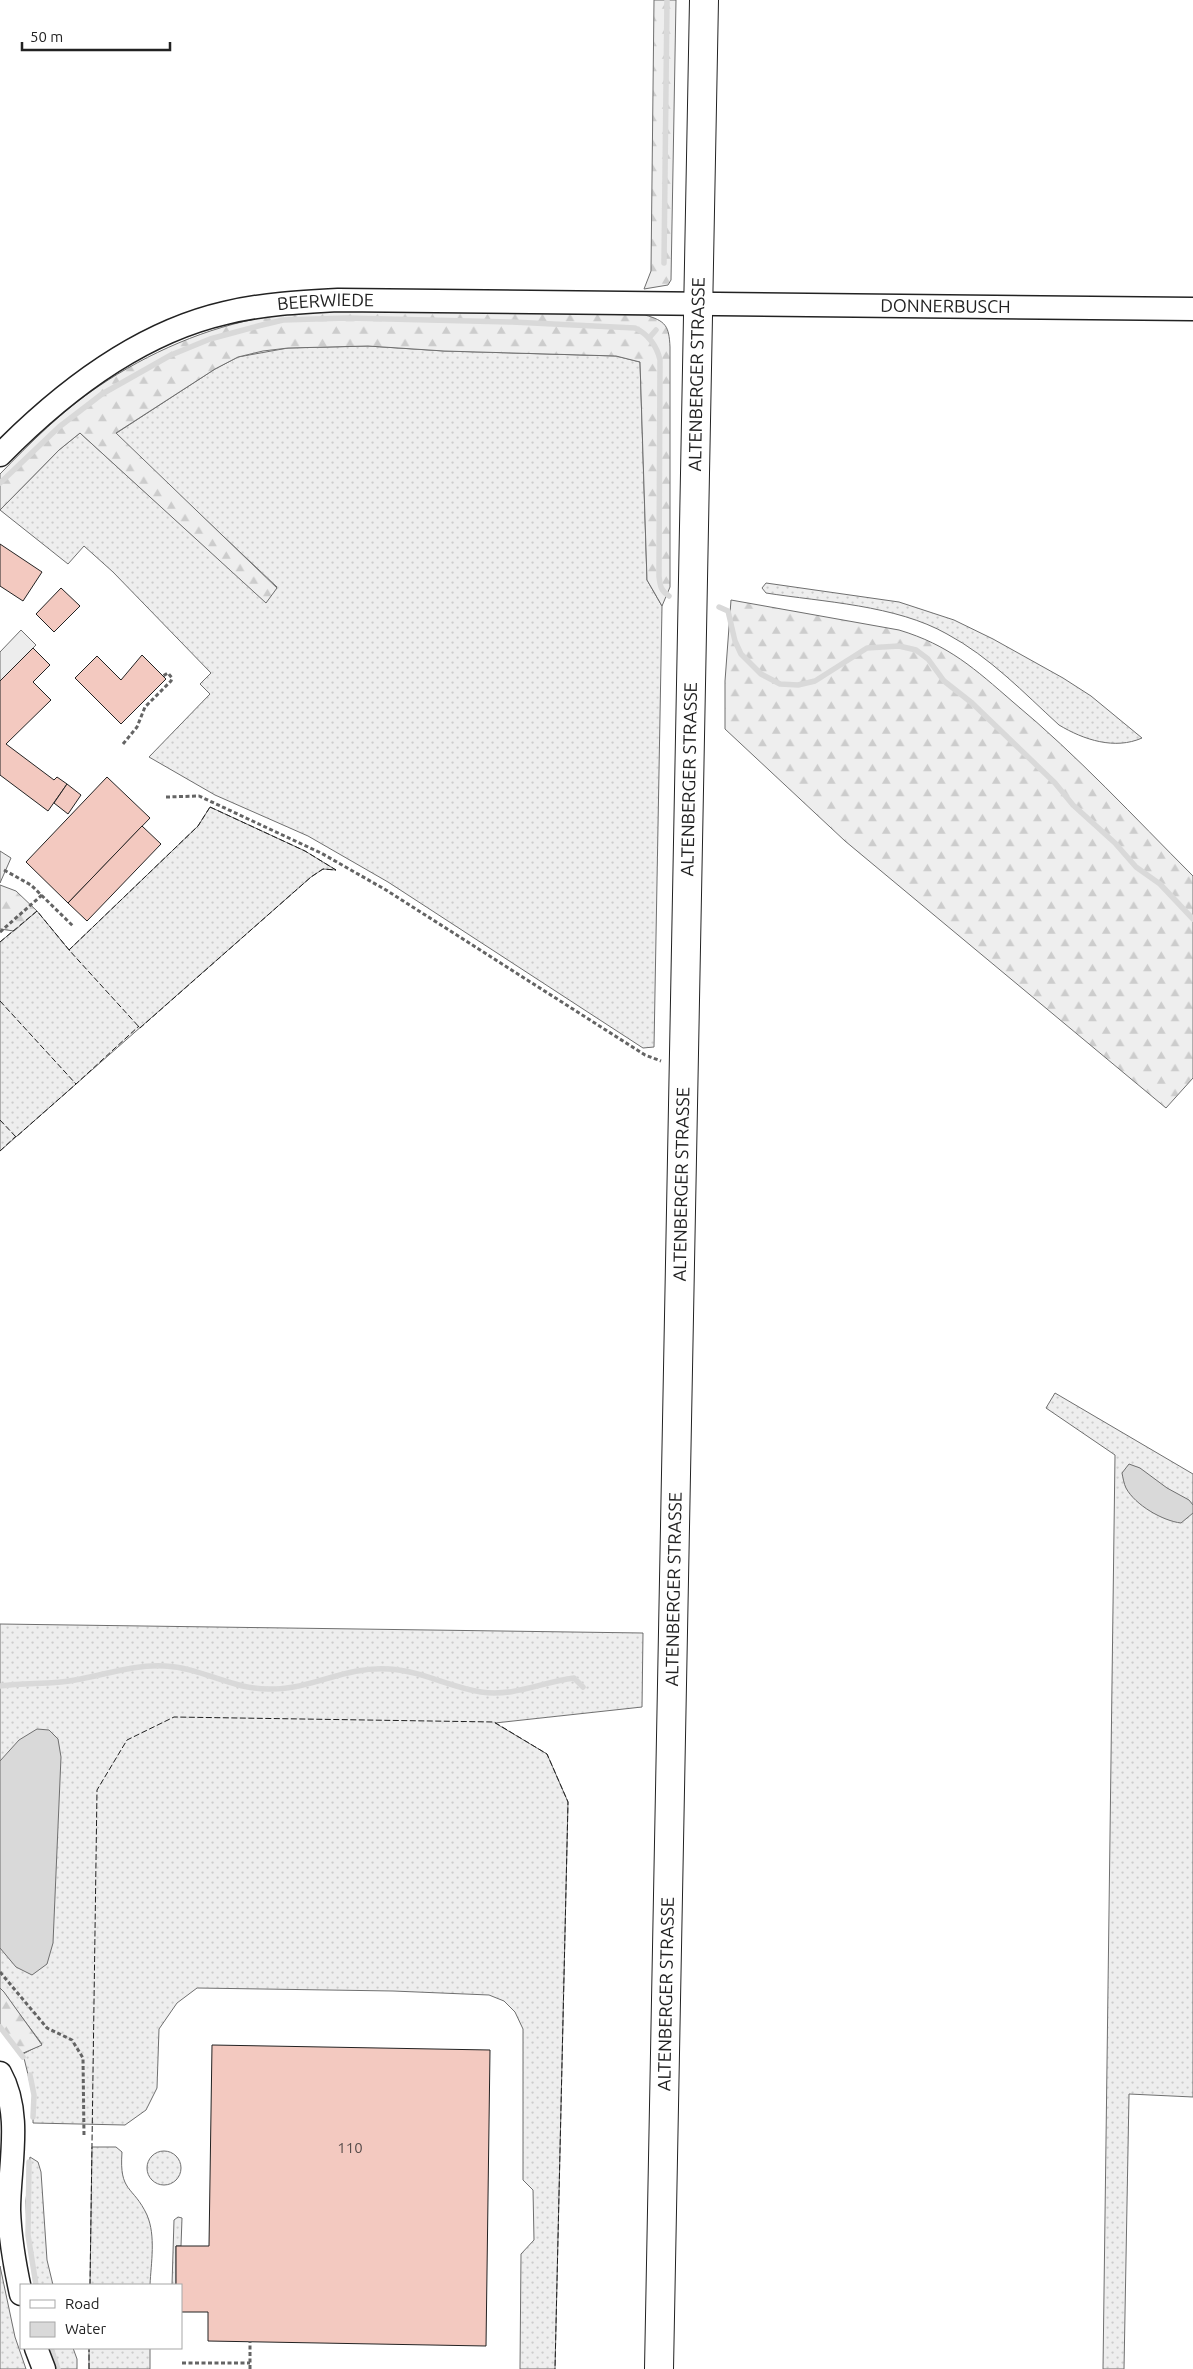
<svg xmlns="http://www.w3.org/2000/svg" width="1193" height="2369" font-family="Ubuntu,sans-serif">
<defs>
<pattern id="grass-dots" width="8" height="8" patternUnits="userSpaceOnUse" patternTransform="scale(1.25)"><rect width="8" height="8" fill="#eee"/><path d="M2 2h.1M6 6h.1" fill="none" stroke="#ccc" stroke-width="1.8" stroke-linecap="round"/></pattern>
<pattern id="forest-firs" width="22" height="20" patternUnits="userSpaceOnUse" patternTransform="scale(1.25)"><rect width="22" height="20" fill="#eee"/><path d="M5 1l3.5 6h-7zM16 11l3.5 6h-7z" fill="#ccc"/></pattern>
</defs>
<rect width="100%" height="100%" fill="#fff"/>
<g fill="url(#grass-dots)" stroke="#6f6f6f">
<path d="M 368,346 L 444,351 L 616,356 L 640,362 L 647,580 L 662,606 L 654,1047 L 643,1048 L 388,882 L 308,836 L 215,795 L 149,757 L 210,694 L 200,684 L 211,673 L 113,572 L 84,546 L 68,564 L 0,510 L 59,450 L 80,433 L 266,602 L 277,587 L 115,434 L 215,369 L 238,357 L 288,348 Z"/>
<path d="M 766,583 L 899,602 L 954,620 L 993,639 L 1063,678 L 1091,696 L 1142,738 C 1115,750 1084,740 1059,725 C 1024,693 990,657 947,634 C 896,605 823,602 766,593 L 762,588 Z"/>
<path d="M 210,807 L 305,851 L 336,870 L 323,869 L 311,877 L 0,1151 L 0,942 L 37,911 L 69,950 L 198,826 Z"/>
<path d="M 1055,1393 L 1193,1474 L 1193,2097 L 1129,2094 L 1124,2369 L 1103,2369 L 1115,1455 L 1046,1408 Z"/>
<path d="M 0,1624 L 643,1633 L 642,1707 L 495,1723 L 547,1754 L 568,1802 L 555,2369 L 520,2369 L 521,2254 L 534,2240 L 533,2190 L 523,2180 L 523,2029 L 515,2012 L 504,2001 L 489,1995 L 393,1991 L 197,1988 L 177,2003 L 159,2029 L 157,2088 L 146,2110 L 125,2125 L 33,2123 L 33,2095 L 23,2054 L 42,2044 L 0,1988 Z"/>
<path d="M 92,2147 L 116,2147 L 122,2152 C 119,2193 133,2185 147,2215 C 156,2236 151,2263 150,2285 L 90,2285 Z"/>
<circle cx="164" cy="2168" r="17"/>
<path d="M 30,2157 L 38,2162 L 41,2172 L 47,2260 L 53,2285 L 37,2285 L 27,2235 L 26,2201 Z"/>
<path d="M 178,2217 L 182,2218 L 181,2246 L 176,2246 L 176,2285 L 172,2285 L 174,2220 Z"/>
<path d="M 0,2266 L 15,2337 L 26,2369 L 0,2369 Z"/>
<path d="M 53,2348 L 73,2348 L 77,2359 L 77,2369 L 59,2369 Z"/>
<rect x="89" y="2348" width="61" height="21"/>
</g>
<g fill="url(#forest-firs)" stroke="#6f6f6f">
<path d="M 654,0 L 676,0 L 671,280 L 668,285 L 644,289 L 651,271 Z"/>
<path d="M 342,310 L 645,315 C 666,321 669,326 670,347 L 670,587 L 662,606 L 647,580 L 640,362 L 616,356 L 444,351 L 368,346 L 288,348 L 263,351 L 238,357 L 215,369 L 116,433 L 277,588 L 266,603 L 80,433 L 59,450 L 0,510 L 0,474 C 30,443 63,410 99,386 C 148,353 207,327 266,317 C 291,312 316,312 342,310 Z"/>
<path d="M 731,600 L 899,630 C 949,645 975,669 1013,702 C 1078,756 1134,817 1193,876 L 1193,1078 L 1166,1108 L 845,841 L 725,729 L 725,681 Z"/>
<path d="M 0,885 L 16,891 L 37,911 L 14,931 L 0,929 Z"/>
<path d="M 0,1988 L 4,1992 L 42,2045 L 21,2054 L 0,2029 Z"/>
</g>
<path fill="#eee" stroke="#6f6f6f" d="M 0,851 L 11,858 L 0,883 Z"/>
<path fill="#ededed" stroke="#6f6f6f" d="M 21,630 L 36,645 L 0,681 L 0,652 Z"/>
<g fill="#d9d9d9" stroke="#6f6f6f">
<path d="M 1129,1464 L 1140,1468 L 1167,1488 L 1189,1500 L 1193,1505 L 1193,1513 L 1181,1523 C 1163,1521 1135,1505 1126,1488 C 1124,1484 1123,1478 1122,1473 Z"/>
<path d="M 37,1729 L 49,1730 L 58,1739 L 61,1757 L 53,1943 L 47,1964 L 32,1975 L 16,1967 L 0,1948 L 0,1761 L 19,1740 Z"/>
</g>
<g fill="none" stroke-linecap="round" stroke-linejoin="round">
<g stroke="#d9d9d9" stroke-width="5.5">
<path d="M 664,263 L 667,0"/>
<path d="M 649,338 L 656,330"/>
<path d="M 0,483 L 59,427 L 102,394 L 171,355 L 210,339 L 258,326 L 283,320 L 347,318 L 512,322 L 635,328 C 648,334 657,346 660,360 L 659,576 C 660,586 661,591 669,596"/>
<path d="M 719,607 L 728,611 L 735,641 L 741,654 L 761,674 L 780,684 L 798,685 L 815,681 L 867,648 L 899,646 L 916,650 L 928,659 L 944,681 L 972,703 L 1055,783 L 1073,805 L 1115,843 L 1136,867 L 1160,884 L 1193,919"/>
<path d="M 0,1686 C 25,1682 51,1685 75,1680 C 106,1675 133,1664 165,1666 C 203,1668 232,1690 271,1689 C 314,1689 344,1666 389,1669 C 422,1671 449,1687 481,1692 C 514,1697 542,1682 574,1678 L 583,1687"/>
<path d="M 0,2027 L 23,2057"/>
<path d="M 30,2075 L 34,2095 L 33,2117"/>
<path d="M 29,2162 L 28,2235 L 36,2285"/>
<path d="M 51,2348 L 58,2369"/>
</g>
</g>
<g fill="#f3c9c0" stroke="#222">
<path d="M 0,544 L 42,572 L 23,601 L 0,586 Z"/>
<path d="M 61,588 L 80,606 L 54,632 L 36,614 Z"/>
<path d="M 33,648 L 50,665 L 33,682 L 51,700 L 6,744 L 54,780 L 57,777 L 67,784 L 48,811 L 0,775 L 0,681 Z"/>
<path d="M 142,655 L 166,679 L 121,724 L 75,678 L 97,656 L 121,680 Z"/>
<path d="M 107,777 L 150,818 L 68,903 L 26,862 Z"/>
<path d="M 67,784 L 81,795 L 68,814 L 54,803 Z"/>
<path d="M 142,826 L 161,844 L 87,921 L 68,903 Z"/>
<path d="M 212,2045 L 490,2050 L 486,2346 L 208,2341 L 208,2312 L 181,2312 L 181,2285 L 176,2285 L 176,2246 L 209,2246 Z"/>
</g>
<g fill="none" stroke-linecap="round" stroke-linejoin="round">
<defs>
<g id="minor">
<path id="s1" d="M 0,455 C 62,392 138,333 225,313 C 262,304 300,302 338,300 L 1193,309"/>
<path d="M 0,2073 C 23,2114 9,2166 9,2210 C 10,2238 15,2267 21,2294"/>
<path d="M 36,2348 L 44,2369"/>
</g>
<g id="major">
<path id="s2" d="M 659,2369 L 704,0"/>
</g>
</defs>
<use href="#minor" stroke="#222" stroke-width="25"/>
<use href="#major" stroke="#222" stroke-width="30"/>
<g stroke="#646464" stroke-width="3" stroke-dasharray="4 2.5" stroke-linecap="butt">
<path d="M 123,744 L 137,727 L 145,707 L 171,681 L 172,678 L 168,673 L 163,676"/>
<path d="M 166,797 L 199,796 L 321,853 L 386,890 L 645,1055 L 661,1061"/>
<path d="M 4,870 L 31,885 L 73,926"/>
<path d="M 0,932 L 42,895"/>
<path d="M 0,1972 L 47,2028 L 72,2040 L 83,2058 L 84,2136"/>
<path d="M 182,2363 L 250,2363"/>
<path d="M 250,2369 L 250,2341"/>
</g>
<use href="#minor" stroke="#fff" stroke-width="22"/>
<use href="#major" stroke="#fff" stroke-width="28"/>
<g stroke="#222" stroke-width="1" stroke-dasharray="6 2.5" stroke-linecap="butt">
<path d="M 210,807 L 305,851 L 336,870 L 323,869 L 311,877 L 140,1028 L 69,950 L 198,826 Z"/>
<path d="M 0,942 L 37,911 L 70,951"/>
<path d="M 0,1001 L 76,1084 L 139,1026"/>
<path d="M 0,1120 L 16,1137 L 76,1084 L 75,1083"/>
<path d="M 0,1151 L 16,1136"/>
<path d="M 90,2285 L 97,1790 L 127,1740 L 174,1717 L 494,1722 L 547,1754 L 568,1802 L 555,2369"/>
<path d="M 89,2369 L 89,2348"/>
</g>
</g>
<g text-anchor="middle" stroke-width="4" stroke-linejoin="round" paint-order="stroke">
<g font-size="15" fill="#564c4a">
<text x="350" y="2153">110</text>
</g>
<g font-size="18" fill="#222" stroke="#fff">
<text dy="6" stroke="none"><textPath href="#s1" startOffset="371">BEERWIEDE</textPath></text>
<text dy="6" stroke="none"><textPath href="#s1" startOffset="991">DONNERBUSCH</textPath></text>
<text dy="6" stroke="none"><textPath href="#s2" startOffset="1995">ALTENBERGER STRASSE</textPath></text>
<text dy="6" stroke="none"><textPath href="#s2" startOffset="1590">ALTENBERGER STRASSE</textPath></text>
<text dy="6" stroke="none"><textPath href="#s2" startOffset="1185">ALTENBERGER STRASSE</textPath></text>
<text dy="6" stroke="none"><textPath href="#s2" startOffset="780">ALTENBERGER STRASSE</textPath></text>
<text dy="6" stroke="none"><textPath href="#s2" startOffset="375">ALTENBERGER STRASSE</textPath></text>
</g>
</g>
<rect x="20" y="2284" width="162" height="65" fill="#ffffff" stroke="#a7a7a7"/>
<rect x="30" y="2300" width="25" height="8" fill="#ffffff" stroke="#a7a7a7"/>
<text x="65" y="2309" font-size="15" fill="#222222">Road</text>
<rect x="30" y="2322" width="25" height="15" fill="#d9d9d9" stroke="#a7a7a7"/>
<text x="65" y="2334" font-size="15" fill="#222222">Water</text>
<path d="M22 42v8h148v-8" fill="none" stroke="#222222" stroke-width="2.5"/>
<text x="30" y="42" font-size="15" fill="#222222" stroke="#ffffff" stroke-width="4" paint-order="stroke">50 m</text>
</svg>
